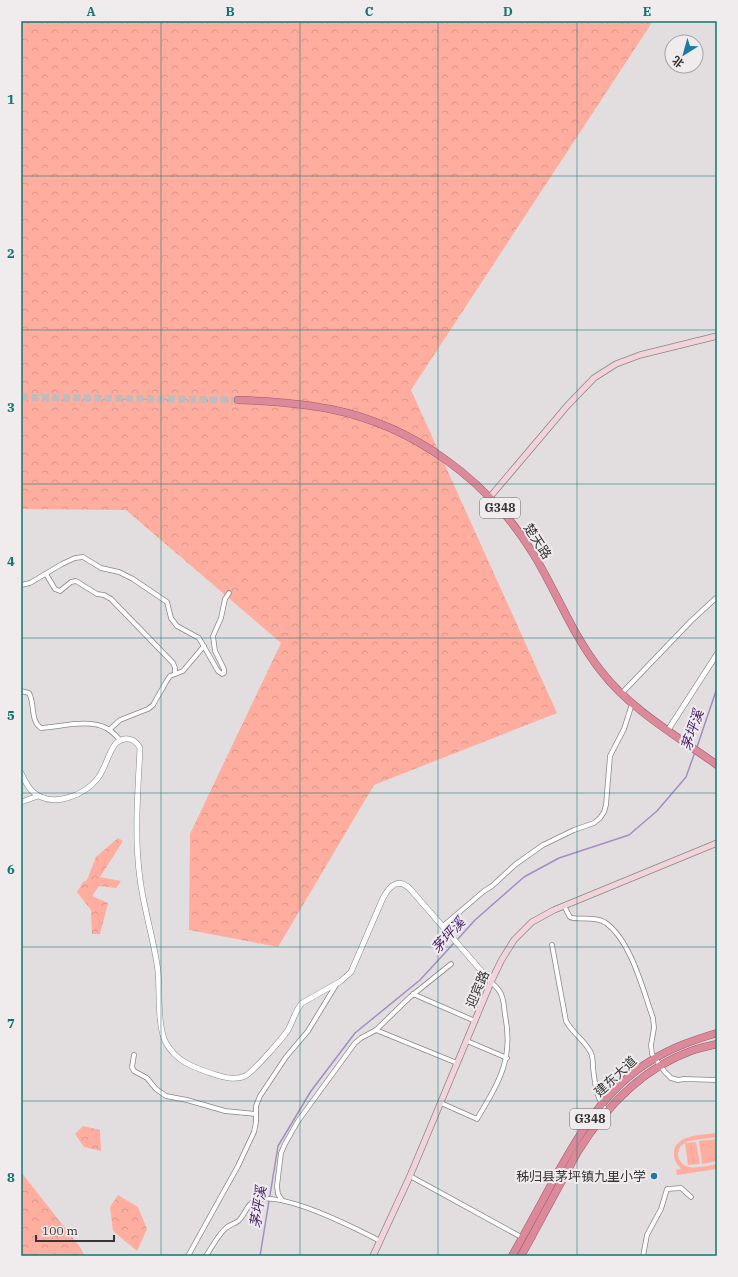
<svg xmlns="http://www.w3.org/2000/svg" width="738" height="1277" font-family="'IBM Plex Serif','Noto Sans SC',serif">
<defs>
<pattern id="forest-crowns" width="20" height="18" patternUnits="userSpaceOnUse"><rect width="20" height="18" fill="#ffad9f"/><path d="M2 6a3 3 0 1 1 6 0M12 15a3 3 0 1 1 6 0" fill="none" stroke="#db958a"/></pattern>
</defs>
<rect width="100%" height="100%" fill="#e2dee0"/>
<g fill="url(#forest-crowns)">
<path d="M 21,21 L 653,21 L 411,390 L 557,713 L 374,785 L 278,947 L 189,930 L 190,834 L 281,643 L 126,510 L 21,509 Z"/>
<path d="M 118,838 L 123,841 L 100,877 L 121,881 L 116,888 L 99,886 L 92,896 L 108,903 L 100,934 L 92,934 L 91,910 L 77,892 L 83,882 L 87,880 L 96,857 Z"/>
<path d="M 83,1126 L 100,1130 L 101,1151 L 84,1147 L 75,1134 Z"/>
<path d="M 21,1172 L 80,1247 L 85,1256 L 21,1256 Z"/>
<path d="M 118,1195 L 138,1207 L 147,1229 L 137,1251 L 113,1231 L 110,1207 Z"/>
</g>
<g fill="#ffad9f">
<path d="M 717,1133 L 717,1137 L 688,1141 C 681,1144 678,1148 678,1156 C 683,1174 703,1166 717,1164 L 717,1169 L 677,1175 L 676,1170 L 681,1169 C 677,1164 673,1159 674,1152 C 676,1134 703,1135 717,1133 Z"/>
<path d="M 717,1139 L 717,1161 L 702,1164 L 699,1141 Z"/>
<path d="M 696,1142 L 700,1164 L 688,1165 L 685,1143 Z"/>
</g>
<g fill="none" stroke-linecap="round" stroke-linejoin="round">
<g stroke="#a28ebf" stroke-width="1.5">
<path d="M 697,747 L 717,688"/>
<path d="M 457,940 L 475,920 L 524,877 L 559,858 L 629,835 L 657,811 L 686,777 L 695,752"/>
<path d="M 260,1256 L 278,1146 L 311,1091 L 355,1033 L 420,980 L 454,943"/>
</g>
<path stroke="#bfbcbe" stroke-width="7" stroke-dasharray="7 3.5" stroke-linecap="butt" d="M 21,397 L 238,400"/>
<defs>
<g id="minor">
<path d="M 46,574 L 55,589 L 60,591 L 71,582 L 76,581 L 97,594 L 104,595 L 111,599 L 173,663 L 175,668 L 175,674"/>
<path d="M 21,585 L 30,583 L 62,564 L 75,558 L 83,557 L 101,568 L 119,572 L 133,579 L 167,602 L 171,618 L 177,626 L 199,638 L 218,671 L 222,674 L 224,673 L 224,669 L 215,651 L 213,636 L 221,618 L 225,599 L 229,593"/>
<path d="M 21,691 L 29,693 C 35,703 30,721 41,728 C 61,727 89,718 108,729 C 113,732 116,736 120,740"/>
<path d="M 621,694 L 691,621 L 717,597"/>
<path d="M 109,730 L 120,720 L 148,709 L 153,705 L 166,682 L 170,676 L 183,671 L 204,646"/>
<path d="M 564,906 C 566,909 568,914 570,917 C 575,921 594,915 606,923 C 631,941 643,990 653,1018 L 654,1028 L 651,1045 L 652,1054 L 665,1072 L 671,1078 L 678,1080 L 684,1079 L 717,1080"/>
<path d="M 443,926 L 484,891 L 492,886 L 516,864 L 543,845 L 574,830 L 594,823 L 600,818 L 604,812 L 606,805 L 610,756 L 624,729 L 632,704"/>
<path d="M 552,945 L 566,1021 C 572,1033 585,1040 591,1053 C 593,1057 593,1063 593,1068 C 595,1083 596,1099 607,1111"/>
<path d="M 413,994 L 475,1021"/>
<path d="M 376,1030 L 457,1063"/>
<path d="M 467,1041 L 507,1058"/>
<path d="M 134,1055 L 132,1067 L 134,1071 L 147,1078 L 156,1089 L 166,1096 L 187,1100 L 225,1111 L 256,1114"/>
<path d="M 441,1103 L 477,1119 C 499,1082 514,1059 505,1015 C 504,1008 504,1000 501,994 C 499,989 494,985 491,982"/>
<path d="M 410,1176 L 523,1238"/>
<path d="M 282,1200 L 278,1194 L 277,1186 L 281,1153 L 285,1144 L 298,1121 L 355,1043 L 361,1038 L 376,1030 L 410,997 L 451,964"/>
<path d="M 188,1256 L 238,1166 L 254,1132 L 256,1122 L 256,1106 L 260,1096 L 286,1057 L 308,1031 L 336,985"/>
<path d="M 206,1256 C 212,1247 218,1235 226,1228 C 230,1224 237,1224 241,1218 C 245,1213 248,1204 254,1201 C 279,1189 355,1228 380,1241"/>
<path d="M 643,1256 L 647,1235 L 661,1209 L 667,1189 L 681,1188 L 691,1197"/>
</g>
<g id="tertiary">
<path d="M 668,730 L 717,654"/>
<path d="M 21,773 C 24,779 27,786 32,791 C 51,809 84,796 98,778 C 106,767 108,753 116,743 C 125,736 135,738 140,748 C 138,791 134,836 140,879 C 144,910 154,940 158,971 C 160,991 157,1026 166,1043 C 177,1062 193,1067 213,1074 C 223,1077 235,1081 245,1076 C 253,1072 282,1039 288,1030 C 293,1021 295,1011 302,1003 L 341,981 L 351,972 L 383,898 C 390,885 399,877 411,890 L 491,982"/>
<path d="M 21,802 L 38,796"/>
</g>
<g id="secondary">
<path d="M 490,497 L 567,406 L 594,378 L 616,364 L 640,355 L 717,336"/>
<path d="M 373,1256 L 410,1176 L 491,982 L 501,961 L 514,940 L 532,922 L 554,910 L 717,843"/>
</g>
<g id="trunk">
<path d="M 238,400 C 269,401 300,403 330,409 C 415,426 489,481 534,555 C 557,593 573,636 601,671 C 631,710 677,736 717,765"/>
<path d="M 512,1256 C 526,1231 540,1206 553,1181 C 579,1134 605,1088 652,1060 C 673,1047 694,1040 717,1033"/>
<path d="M 521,1256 L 577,1153 C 604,1109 641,1069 691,1051 C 699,1048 708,1046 717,1044"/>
</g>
</defs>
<use href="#minor" stroke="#898688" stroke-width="5.5"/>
<use href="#tertiary" stroke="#898688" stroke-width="6"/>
<use href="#secondary" stroke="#898688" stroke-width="7"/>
<use href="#trunk" stroke="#9c5967" stroke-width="8"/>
<use href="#minor" stroke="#fff" stroke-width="4"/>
<use href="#tertiary" stroke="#fff" stroke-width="5"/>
<use href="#secondary" stroke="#f2d3da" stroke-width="5.5"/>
<use href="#trunk" stroke="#dc8a9b" stroke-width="7"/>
</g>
<path fill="none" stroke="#0f766e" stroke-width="1" stroke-opacity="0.55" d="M 161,21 L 161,1256M 300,21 L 300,1256M 438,21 L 438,1256M 577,21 L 577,1256M 21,176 L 717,176M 21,330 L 717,330M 21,484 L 717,484M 21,638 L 717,638M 21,793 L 717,793M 21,947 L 717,947M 21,1101 L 717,1101"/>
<circle fill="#1f79a7" stroke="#f0ecee" stroke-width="1.5" cx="654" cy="1176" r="4"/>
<g text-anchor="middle" stroke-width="4" stroke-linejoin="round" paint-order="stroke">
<g fill="#f0ecee" stroke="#6d6b6c" stroke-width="1">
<rect x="480" y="498" width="40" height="20" rx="3"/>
<rect x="570" y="1109" width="40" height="20" rx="3"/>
</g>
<g font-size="12" font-weight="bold" fill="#353435">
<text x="500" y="512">G348</text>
<text x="590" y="1123">G348</text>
</g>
<g font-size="13" fill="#353435" stroke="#f0ecee">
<text transform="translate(538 541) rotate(57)" y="5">楚天路</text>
<text transform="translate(477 989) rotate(-67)" y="5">迎宾路</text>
<text transform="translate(615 1076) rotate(-43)" y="5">建东大道</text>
</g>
<g font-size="13" fill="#353435" stroke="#f0ecee" text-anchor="end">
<text x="646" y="1181">秭归县茅坪镇九里小学</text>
</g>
<g font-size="14" font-style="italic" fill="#461f6e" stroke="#f0ecee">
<text transform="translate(692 730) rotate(-71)" y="5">茅坪溪</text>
<text transform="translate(448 935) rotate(-48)" y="5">茅坪溪</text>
<text transform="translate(258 1207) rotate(-81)" y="5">茅坪溪</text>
</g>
</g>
<rect width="738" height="1277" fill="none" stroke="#f0ecee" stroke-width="44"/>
<g transform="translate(684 54) rotate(217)"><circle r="19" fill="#f0ecee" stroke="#a5a2a4"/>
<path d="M0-3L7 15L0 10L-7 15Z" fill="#1f79a7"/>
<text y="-6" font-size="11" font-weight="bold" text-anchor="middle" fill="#353435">北</text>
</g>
<path d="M36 1235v6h78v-6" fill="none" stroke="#353435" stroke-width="2"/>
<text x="42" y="1235" font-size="12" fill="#353435" stroke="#f0ecee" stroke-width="3" paint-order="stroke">100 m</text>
<rect x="22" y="22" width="694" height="1233" fill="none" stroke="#0f766e" stroke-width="1.5"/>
<g font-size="13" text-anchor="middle" font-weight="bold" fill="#0f766e">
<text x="91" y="16">A</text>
<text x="230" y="16">B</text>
<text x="369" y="16">C</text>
<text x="508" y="16">D</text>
<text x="647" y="16">E</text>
<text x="11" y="104">1</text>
<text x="11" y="258">2</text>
<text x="11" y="412">3</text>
<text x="11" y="566">4</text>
<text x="11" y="720">5</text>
<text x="11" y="874">6</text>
<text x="11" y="1028">7</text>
<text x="11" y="1182">8</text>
</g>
</svg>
